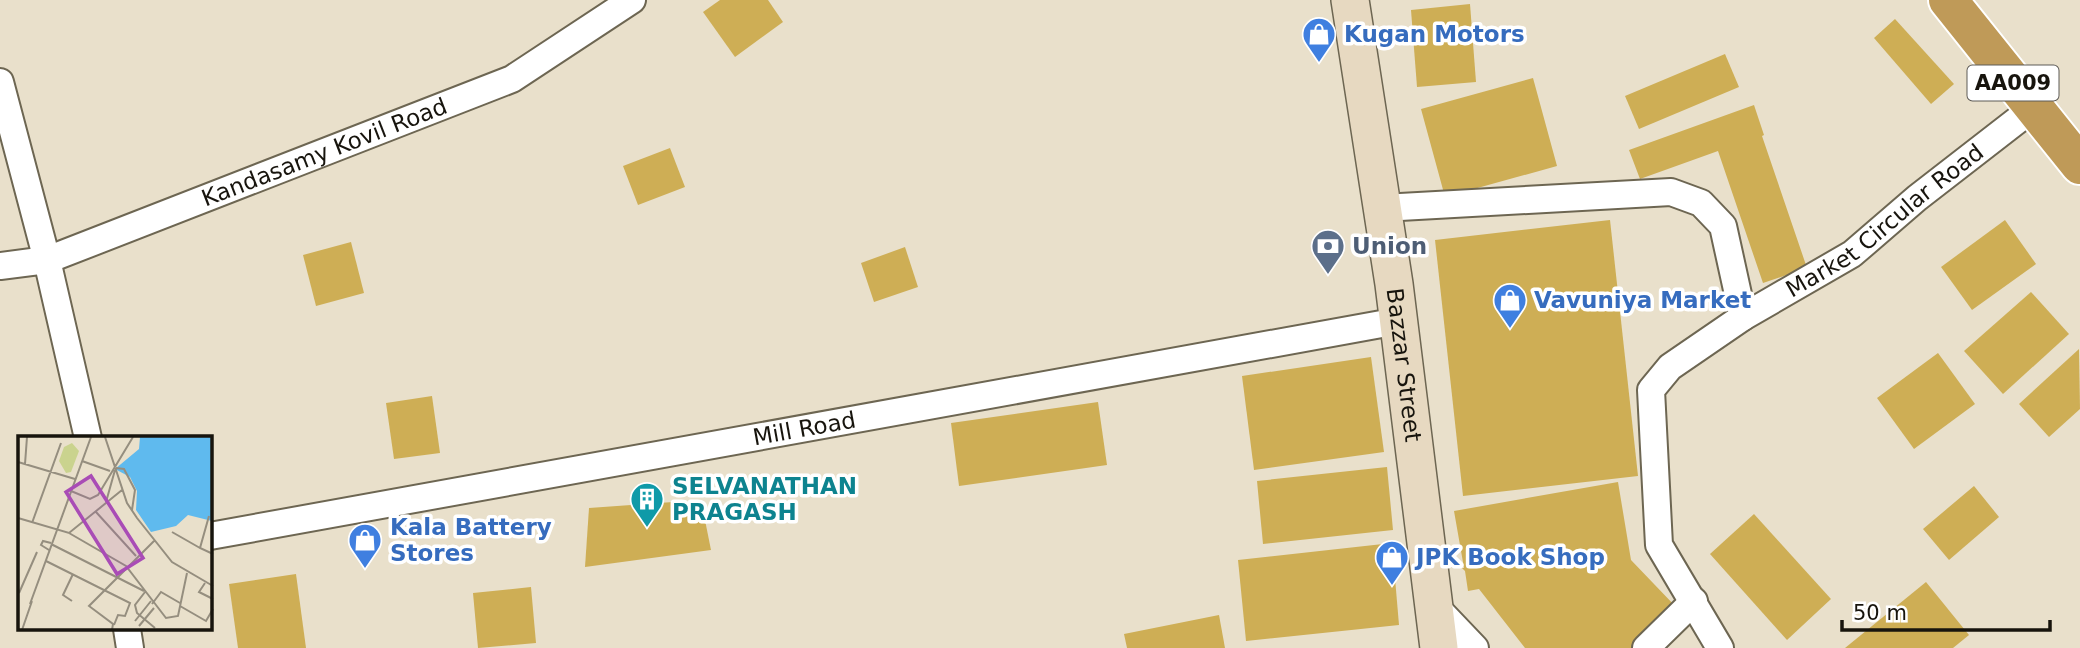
<svg xmlns="http://www.w3.org/2000/svg" width="2080" height="648" font-family="'DejaVu Sans',sans-serif">
<rect width="100%" height="100%" fill="#e9e0cb"/>
<g fill="#ceae55">
<path d="M 720,0 L 768,0 L 783,22 L 735,57 L 703,12 Z"/>
<path d="M 1470,4 L 1476,82 L 1417,87 L 1411,10 Z"/>
<path d="M 1895,19 L 1954,84 L 1931,104 L 1874,38 Z"/>
<path d="M 1725,54 L 1739,87 L 1639,129 L 1625,96 Z"/>
<path d="M 1533,78 L 1557,166 L 1445,197 L 1421,109 Z"/>
<path d="M 1754,105 L 1764,135 L 1762,136 L 1807,268 L 1763,283 L 1718,151 L 1640,179 L 1629,150 Z"/>
<path d="M 670,148 L 685,187 L 638,205 L 623,166 Z"/>
<path d="M 1610,220 L 1638,476 L 1463,496 L 1435,240 Z"/>
<path d="M 2005,220 L 2036,264 L 1972,310 L 1941,267 Z"/>
<path d="M 351,242 L 364,293 L 316,306 L 303,255 Z"/>
<path d="M 905,247 L 918,287 L 874,302 L 861,263 Z"/>
<path d="M 2031,292 L 2069,334 L 2003,394 L 1964,351 Z"/>
<path d="M 2079,349 L 2080,409 L 2049,437 L 2019,404 Z"/>
<path d="M 1938,353 L 1975,404 L 1914,449 L 1877,398 Z"/>
<path d="M 1371,357 L 1384,452 L 1254,470 L 1242,376 Z"/>
<path d="M 432,396 L 440,453 L 394,459 L 386,403 Z"/>
<path d="M 1098,402 L 1107,465 L 959,486 L 951,423 Z"/>
<path d="M 1387,467 L 1393,530 L 1263,544 L 1257,481 Z"/>
<path d="M 1618,482 L 1631,560 L 1677,608 L 1636,648 L 1525,648 L 1479,589 L 1468,591 L 1465,571 L 1462,568 L 1464,568 L 1454,511 Z"/>
<path d="M 1974,486 L 1999,517 L 1949,560 L 1923,529 Z"/>
<path d="M 701,500 L 711,550 L 585,567 L 589,508 Z"/>
<path d="M 1754,514 L 1831,599 L 1787,640 L 1710,554 Z"/>
<path d="M 1392,543 L 1399,625 L 1246,641 L 1238,560 Z"/>
<path d="M 296,574 L 306,648 L 238,648 L 229,584 Z"/>
<path d="M 1926,582 L 1969,635 L 1953,648 L 1845,648 Z"/>
<path d="M 531,587 L 536,643 L 478,648 L 473,593 Z"/>
<path d="M 1219,615 L 1225,648 L 1127,648 L 1124,634 Z"/>
</g>
<g fill="none" stroke-linecap="round" stroke-linejoin="round">
<defs>
<g id="minor">
<path d="M 0,82 L 47,260 L 88,438"/>
<path d="M 1382,208 L 1671,192 L 1701,203 L 1723,226 L 1743,317"/>
<path id="s1" d="M 0,266 L 47,260 L 512,79 L 632,0"/>
<path id="s2" d="M 210,536 L 1398,321"/>
<path d="M 1434,605 L 1475,648"/>
<path d="M 127,629 L 130,648"/>
<path d="M 1646,648 L 1694,601"/>
<path id="s3" d="M 1720,648 L 1659,545 L 1651,390 L 1670,367 L 1743,317 L 1852,254 L 1917,198 L 2033,108"/>
</g>
<g id="secondary">
<path id="s4" d="M 1350,0 L 1394,284 L 1439,648"/>
</g>
<path id="trunk" d="M 1948,0 L 2080,165"/>
</defs>
<use href="#minor" stroke="#6d6652" stroke-width="30"/>
<use href="#secondary" stroke="#6d6652" stroke-width="40"/>
<use href="#trunk" stroke="#fff" stroke-width="42"/>
<use href="#minor" stroke="#fff" stroke-width="26"/>
<use href="#secondary" stroke="#e7d9c1" stroke-width="37"/>
<use href="#trunk" stroke="#bf9a58" stroke-width="38"/>
</g>
<defs>
<symbol id="shop-pin" viewBox="-11 -11 22 30"><path d="M0 17L-7.5 6A9.5 9.5 0 1 1 7.5 6Z" fill="#3f7fe0" stroke="#fff"/><path d="M-5-2.5h2.3a2.7 3.5 0 0 1 5.4 0H5L5.5 6h-11ZM-1.5-2.5h3a1.5 2.3 0 0 0-3 0Z" fill="#fff"/></symbol>
<symbol id="bank-pin" viewBox="-11 -11 22 30"><path d="M0 17L-7.5 6A9.5 9.5 0 1 1 7.5 6Z" fill="#5c6f8a" stroke="#fff"/><path d="M-6-4H6V4H-6ZM0-2.3a2.3 2.3 0 1 0 0 4.6a2.3 2.3 0 1 0 0-4.6Z" fill="#fff"/></symbol>
<symbol id="building-pin" viewBox="-11 -11 22 30"><path d="M0 17L-7.5 6A9.5 9.5 0 1 1 7.5 6Z" fill="#0f9aa8" stroke="#fff"/><path d="M-4-6H4V6H1V3H-1V6H-4ZM-2.5-4.3h1.7v1.8h-1.7ZM.8-4.3h1.7v1.8H.8ZM-2.5-1h1.7V.8h-1.7ZM.8-1h1.7V.8H.8Z" fill="#fff"/></symbol>
</defs>
<g fill-rule="evenodd">
<use href="#shop-pin" x="1300" y="15" width="38" height="52"/>
<use href="#bank-pin" x="1309" y="227" width="38" height="52"/>
<use href="#shop-pin" x="1491" y="281" width="38" height="52"/>
<use href="#building-pin" x="628" y="480" width="38" height="52"/>
<use href="#shop-pin" x="346" y="521" width="38" height="52"/>
<use href="#shop-pin" x="1373" y="538" width="38" height="52"/>
</g>
<g text-anchor="middle" stroke-width="7" stroke-linejoin="round" paint-order="stroke">
<rect fill="#fff" stroke="#5d5a56" stroke-width="2" x="1967.5" y="65.5" width="91" height="35" rx="5"/>
<g font-size="21" font-weight="bold" fill="#17140d">
<text x="2013" y="90">AA009</text>
</g>
<g font-size="23" font-weight="bold" fill="#366cbe" stroke="#fff" text-anchor="start">
<text x="1344" y="42">Kugan Motors</text>
<text x="1534" y="308">Vavuniya Market</text>
<text x="390" y="535">Kala Battery<tspan x="390" dy="26">Stores</tspan></text>
<text x="1416" y="565">JPK Book Shop</text>
</g>
<g font-size="23" fill="#17140d" stroke="#fff">
<text dy="8" stroke="none"><textPath href="#s1" startOffset="345">Kandasamy Kovil Road</textPath></text>
<text dy="8" stroke="none"><textPath href="#s3" startOffset="565">Market Circular Road</textPath></text>
<text dy="8" stroke="none"><textPath href="#s4" startOffset="369">Bazzar Street</textPath></text>
<text dy="8" stroke="none"><textPath href="#s2" startOffset="604">Mill Road</textPath></text>
</g>
<g font-size="23" font-weight="bold" fill="#4e5e75" stroke="#fff" text-anchor="start">
<text x="1352" y="254">Union</text>
</g>
<g font-size="23" font-weight="bold" fill="#0d838f" stroke="#fff" text-anchor="start">
<text x="672" y="494">SELVANATHAN<tspan x="672" dy="26">PRAGASH</tspan></text>
</g>
</g>
<g transform="translate(18 436)">
<rect width="194" height="194" fill="#e9e0cb"/>
<path d="M 54,7 L 61,15 L 53,36 L 48,37 L 41,25 L 46,11 Z" fill="#cad38e"/>
<path d="M 122,1 L 194,1 L 194,85 L 170,79 L 158,90 L 133,96 L 118,74 L 119,55 L 112,41 L 97,33 L 121,13 Z" fill="#5fbaee"/>
<path fill="none" stroke="#958e7f" stroke-width="2" d="M 87,1 L 109,67 L 119,82 L 154,126 L 195,150M 64,25 L 92,35M 0,26 L 57,43M 7,28 L 9,1M 98,32 L 106,33 L 117,54 L 114,74M 53,55 L 72,63 L 80,59 L 115,1M 88,66 L 97,34M 78,76 L 118,120M 191,80 L 182,112 L 195,118M 0,82 L 51,97 L 104,54M 14,87 L 43,7M 154,96 L 182,112M 51,97 L 108,130 L 148,182 L 160,180 L 169,137M 33,108 L 126,155M 31,114 L 23,109 L 25,105 L 33,107M 28,125 L 112,167 L 107,180 L 100,179 L 96,189M 187,147 L 181,156 L 195,163M 127,156 L 117,169 L 119,177 L 137,192M 1,157 L 19,116M 54,165 L 45,159 L 55,138M 12,168 L 73,1M 134,168 L 143,156 L 162,167M 162,170 L 188,185 L 195,173M 117,185 L 133,165M 121,190 L 136,172M 4,194 L 14,165M 94,194 L 95,188 L 71,170 L 136,105"/>
<path fill="#a94cb6" fill-opacity="0.15" stroke="#a94cb6" stroke-width="3.5" d="M 73,40 L 125,122 L 99,138 L 48,56 Z"/>
<rect width="194" height="194" fill="none" stroke="#17140d" stroke-width="3.5"/>
</g>
<path d="M1842 620v10h208v-10" fill="none" stroke="#17140d" stroke-width="3.5"/>
<text x="1853" y="620" font-size="21" fill="#17140d" stroke="#ffffff" stroke-width="5" paint-order="stroke">50 m</text>
</svg>
